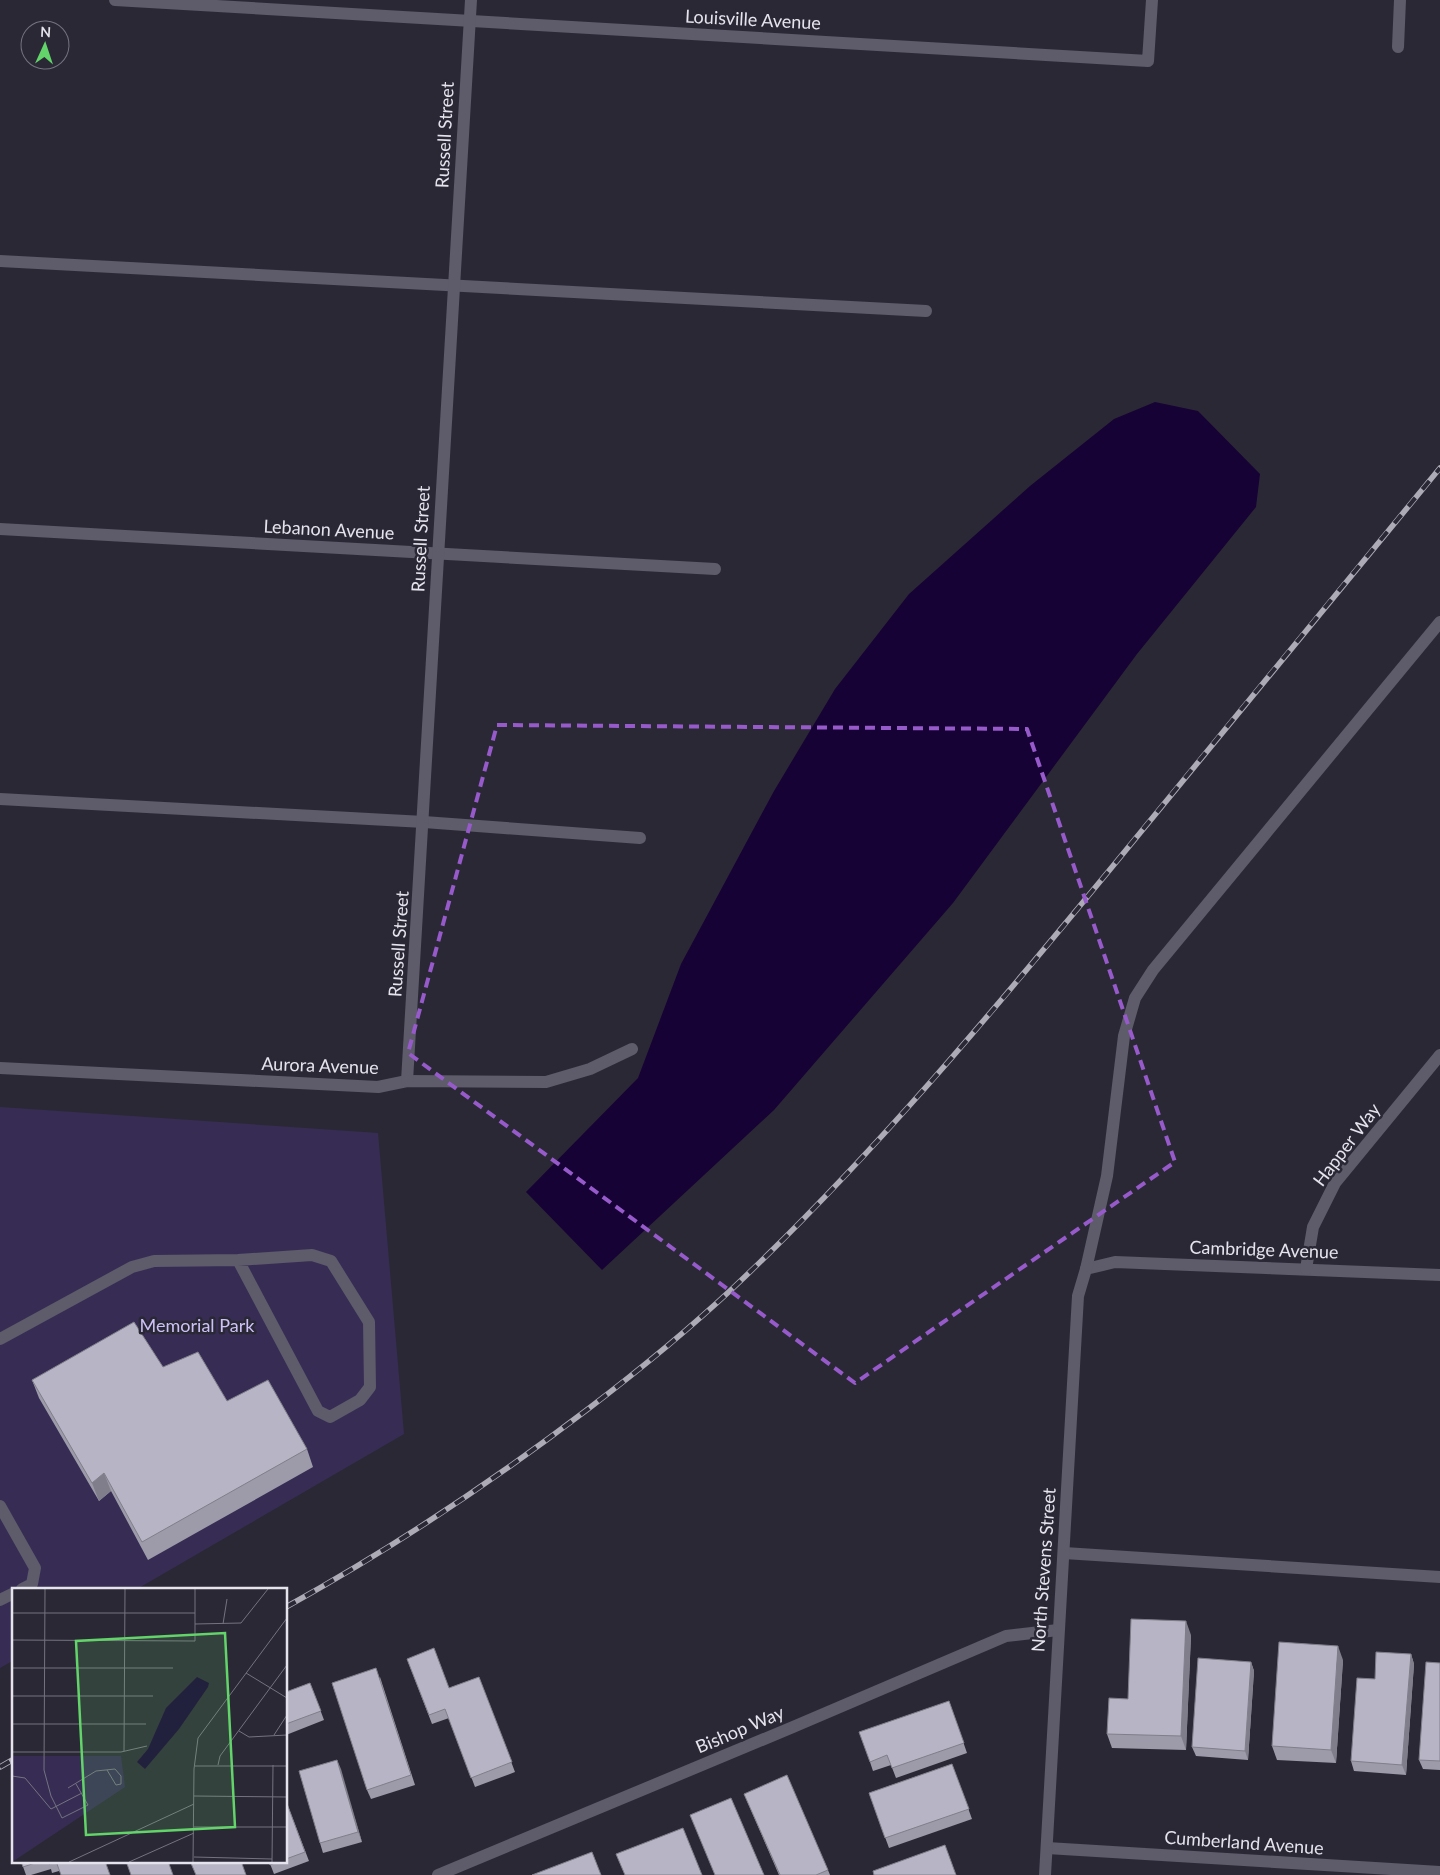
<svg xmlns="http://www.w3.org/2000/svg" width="1440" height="1875" font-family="Lato,sans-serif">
<rect width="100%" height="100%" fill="#2b2836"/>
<path fill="#372d54" d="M 0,1107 L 378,1133 L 404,1434 L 137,1589 L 14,1589 L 14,1660 L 0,1668 Z"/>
<path fill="#170235" d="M 1155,402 L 1198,411 L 1260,474 L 1256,507 L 1137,654 L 953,903 L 774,1110 L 602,1270 L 526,1192 L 638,1078 L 681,964 L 774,791 L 835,689 L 909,594 L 1030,486 L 1114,419 Z"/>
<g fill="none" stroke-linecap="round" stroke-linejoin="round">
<g stroke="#5e5b6a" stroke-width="12">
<path d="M 115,0 L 1148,61 L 1152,0"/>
<path d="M 1398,47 L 1400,0"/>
<path d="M 0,261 L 926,311"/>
<path d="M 0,529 L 715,569"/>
<path d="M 0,799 L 424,822 L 640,838"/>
<path d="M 0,1068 L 378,1087 L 407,1081 L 546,1082 L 590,1069 L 632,1049"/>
<path d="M 407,1081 L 471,0"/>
<path d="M 1086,1269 L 1115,1262 L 1440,1275"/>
<path d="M 1306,1269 L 1313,1227 L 1335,1183 L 1440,1055"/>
<path d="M 0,1339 L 132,1267 L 154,1261 L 238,1260 L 312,1255 L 331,1261 L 369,1322 L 370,1387 L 360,1400 L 330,1417 L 318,1411 L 238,1260"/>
<path d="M 0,1506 L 35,1568 L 32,1584 L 22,1589"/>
<path d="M 1064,1553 L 1440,1577"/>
<path d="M 0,1600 L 14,1593"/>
<path d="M 1047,1848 L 1440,1872"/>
<path d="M 438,1875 L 793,1727 L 1006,1636 L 1058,1630"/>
<path d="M 1045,1875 L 1078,1296 L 1086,1269 L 1107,1176 L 1124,1036 L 1135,998 L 1153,970 L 1440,622"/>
</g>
<defs>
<g id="rail">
<path d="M 286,1607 C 391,1549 492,1482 588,1409 C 638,1371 687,1331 733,1288 C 873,1156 995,1009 1117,861 C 1224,730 1332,599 1440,468"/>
<path d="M 0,1767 L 14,1759"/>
</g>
</defs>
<use href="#rail" stroke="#adabb6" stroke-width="5.5"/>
<use href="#rail" stroke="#2b2836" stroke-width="4" stroke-dasharray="11" stroke-linecap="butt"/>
</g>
<g fill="#9d9ba9">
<path d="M 163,1367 L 227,1401 L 307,1449 L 313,1467 L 148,1560 L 111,1491 L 99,1501 L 39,1398 L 32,1380 Z"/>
<path d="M 1191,1635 L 1186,1750 L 1112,1748 L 1107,1734 L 1128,1699 Z"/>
<path d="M 1411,1654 L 1414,1664 L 1406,1775 L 1354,1771 L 1351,1761 L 1375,1679 Z"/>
<path d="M 407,1659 L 449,1688 L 479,1677 L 515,1772 L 475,1787 L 449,1718 L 432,1724 Z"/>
<path d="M 1343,1660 L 1336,1763 L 1277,1760 L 1272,1746 Z"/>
<path d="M 1251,1662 L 1254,1671 L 1248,1760 L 1196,1756 L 1192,1747 Z"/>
<path d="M 1440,1663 L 1440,1770 L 1423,1769 L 1419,1760 Z"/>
<path d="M 380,1677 L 415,1785 L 371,1799 L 367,1790 Z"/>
<path d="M 310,1683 L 324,1720 L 286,1735 L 286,1692 Z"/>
<path d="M 949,1701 L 967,1753 L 896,1778 L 891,1765 L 873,1771 L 870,1762 Z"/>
<path d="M 337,1760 L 362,1842 L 323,1853 L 320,1843 Z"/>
<path d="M 952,1764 L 972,1819 L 889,1848 L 869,1793 Z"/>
<path d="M 744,1794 L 828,1870 L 830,1875 L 779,1875 Z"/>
<path d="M 286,1801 L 309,1861 L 274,1874 L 269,1861 L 286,1861 Z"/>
<path d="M 21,1861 L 105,1861 L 59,1871 L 52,1873 L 51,1869 L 31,1875 L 26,1875 Z"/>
</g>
<g fill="#807e8a">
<path d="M 104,1473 L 111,1491 L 99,1501 L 92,1483 Z"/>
<path d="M 1186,1621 L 1191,1635 L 1186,1750 L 1181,1736 Z"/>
<path d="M 1338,1646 L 1343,1660 L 1336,1763 L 1331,1750 Z"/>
<path d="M 1411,1654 L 1414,1664 L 1406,1775 L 1402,1765 Z"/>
<path d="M 1251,1662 L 1254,1671 L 1248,1760 L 1245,1751 Z"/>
<path d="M 337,1760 L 341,1769 L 362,1842 L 358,1832 Z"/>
</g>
<g fill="#b7b4c5" stroke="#807e8a">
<path d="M 134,1322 L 163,1367 L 198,1352 L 227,1401 L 268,1380 L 307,1449 L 142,1542 L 104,1473 L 92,1483 L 32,1380 Z"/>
<path d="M 1131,1619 L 1186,1621 L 1181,1736 L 1107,1734 L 1109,1698 L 1128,1699 Z"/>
<path d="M 1279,1642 L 1338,1646 L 1331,1750 L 1272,1746 Z"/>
<path d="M 434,1648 L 449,1688 L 479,1677 L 512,1762 L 471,1778 L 445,1709 L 429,1715 L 407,1659 Z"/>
<path d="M 1376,1652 L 1411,1654 L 1402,1765 L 1351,1761 L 1357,1678 L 1375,1679 Z"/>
<path d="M 1198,1658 L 1251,1662 L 1245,1751 L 1192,1747 Z"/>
<path d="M 1426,1662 L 1440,1663 L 1440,1761 L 1419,1760 Z"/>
<path d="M 376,1668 L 411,1775 L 367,1790 L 332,1683 Z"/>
<path d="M 310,1683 L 321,1711 L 286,1724 L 286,1692 Z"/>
<path d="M 949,1701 L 964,1743 L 892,1768 L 887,1755 L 870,1762 L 859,1732 Z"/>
<path d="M 337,1760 L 358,1832 L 320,1843 L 299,1771 Z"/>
<path d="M 952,1764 L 969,1809 L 885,1838 L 869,1793 Z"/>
<path d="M 787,1775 L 828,1870 L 816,1875 L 780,1875 L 744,1794 Z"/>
<path d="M 731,1798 L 764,1875 L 715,1875 L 690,1815 Z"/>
<path d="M 286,1801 L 305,1852 L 286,1859 Z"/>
<path d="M 683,1828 L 702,1875 L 625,1875 L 616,1854 Z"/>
<path d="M 945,1845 L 956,1875 L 874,1875 L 873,1871 Z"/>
<path d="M 592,1852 L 601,1875 L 532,1875 Z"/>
<path d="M 21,1861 L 41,1861 L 23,1867 Z"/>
<path d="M 48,1861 L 57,1861 L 49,1864 Z"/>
<path d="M 65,1861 L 105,1861 L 110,1875 L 61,1875 L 57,1864 Z"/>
<path d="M 126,1861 L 168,1861 L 173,1875 L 131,1875 Z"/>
<path d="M 190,1861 L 241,1861 L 246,1875 L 196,1875 Z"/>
<path d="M 269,1861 L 279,1861 L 270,1865 Z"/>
</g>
<path fill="none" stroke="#965aca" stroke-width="4" stroke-dasharray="10 6" stroke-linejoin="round" d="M 497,725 L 1027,729 L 1175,1162 L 855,1383 L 408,1053 Z"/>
<g text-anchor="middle" stroke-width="5" stroke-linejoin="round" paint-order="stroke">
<g font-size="18" fill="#e5e3ec" stroke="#2b2836">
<text transform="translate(753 20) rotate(3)" y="6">Louisville Avenue</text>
<text transform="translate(445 135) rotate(-87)" y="6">Russell Street</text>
<text transform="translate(329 530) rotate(3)" y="6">Lebanon Avenue</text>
<text transform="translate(421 539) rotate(-87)" y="6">Russell Street</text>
<text transform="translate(399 944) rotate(-86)" y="6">Russell Street</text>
<text transform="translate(320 1066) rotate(2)" y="6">Aurora Avenue</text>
<text transform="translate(1347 1145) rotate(-53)" y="6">Happer Way</text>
<text transform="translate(1264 1250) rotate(2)" y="6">Cambridge Avenue</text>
<text transform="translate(1044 1570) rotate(-86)" y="6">North Stevens Street</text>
<text transform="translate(740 1730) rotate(-23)" y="6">Bishop Way</text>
<text transform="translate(1244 1843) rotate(4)" y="6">Cumberland Avenue</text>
</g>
<g font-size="18" fill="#cdc2f7" stroke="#2b2836">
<text x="197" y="1332">Memorial Park</text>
</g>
</g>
<g transform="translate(12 1588)">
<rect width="275" height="275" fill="#2b2836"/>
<path d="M 0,168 L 109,168 L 113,199 L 0,274 Z" fill="#372d54"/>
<path d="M 185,89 L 197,95 L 196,99 L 167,141 L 133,181 L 125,174 L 136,161 L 154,120 Z" fill="#170235"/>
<path fill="none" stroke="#75737f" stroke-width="1" d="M 33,1 L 32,182 L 39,208 L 50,230 L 76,217 L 64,196M 0,25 L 183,25M 183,36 L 229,35 L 256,1M 211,36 L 215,11M 0,52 L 183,53 L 183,1M 0,80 L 161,80M 234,85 L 275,110M 0,108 L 141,108M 0,136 L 134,136M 227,143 L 237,149 L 275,147M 262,147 L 275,127M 112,163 L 113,1M 0,164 L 109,164 L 135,158M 206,177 L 208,168 L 275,77M 183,178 L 275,178M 0,188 L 13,190 L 39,221 L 70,205M 56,200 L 84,183 L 103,181 L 109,188 L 109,196 L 104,197 L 95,182M 182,208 L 275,209M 182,239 L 275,239M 182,269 L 260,271M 57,274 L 182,216M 117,274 L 182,245M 181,274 L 182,181 L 186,150 L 275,30M 260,274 L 261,177"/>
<path fill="#62d469" fill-opacity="0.15" stroke="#62d469" stroke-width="2.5" d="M 213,45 L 223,239 L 74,247 L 64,53 Z"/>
<rect width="275" height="275" fill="none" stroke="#e5e3ec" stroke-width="2.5"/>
</g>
<g transform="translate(45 45) rotate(3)"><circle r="24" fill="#2b2836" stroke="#75737f"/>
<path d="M0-4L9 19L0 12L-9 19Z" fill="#62d469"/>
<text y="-8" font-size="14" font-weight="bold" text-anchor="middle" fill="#e5e3ec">N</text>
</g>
</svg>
